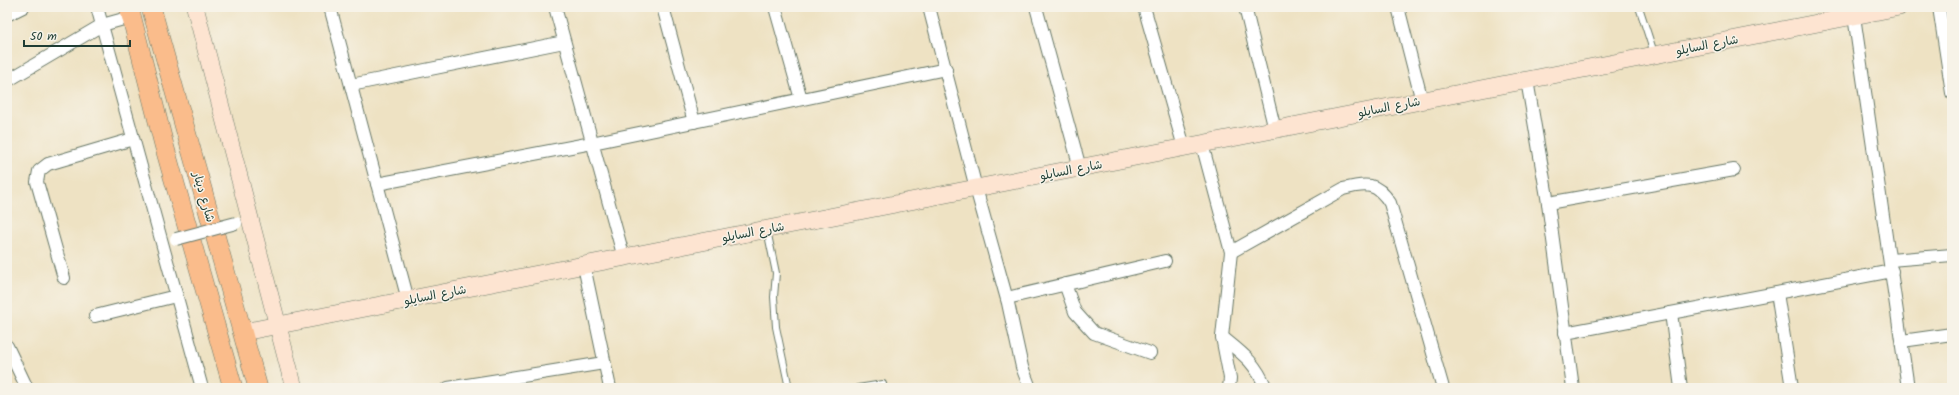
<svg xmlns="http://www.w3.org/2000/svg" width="1959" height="395" font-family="Kalam,'Playpen Sans Arabic',sans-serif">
<rect width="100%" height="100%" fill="#f7f3e8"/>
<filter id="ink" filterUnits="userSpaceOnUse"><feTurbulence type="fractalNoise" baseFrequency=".025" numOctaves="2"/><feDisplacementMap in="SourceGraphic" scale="8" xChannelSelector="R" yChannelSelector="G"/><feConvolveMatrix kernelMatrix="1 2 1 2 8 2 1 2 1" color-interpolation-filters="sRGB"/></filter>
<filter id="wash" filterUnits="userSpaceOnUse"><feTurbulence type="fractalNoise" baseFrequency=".012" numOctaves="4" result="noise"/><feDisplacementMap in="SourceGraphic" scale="16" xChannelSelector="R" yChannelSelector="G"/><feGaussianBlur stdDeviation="0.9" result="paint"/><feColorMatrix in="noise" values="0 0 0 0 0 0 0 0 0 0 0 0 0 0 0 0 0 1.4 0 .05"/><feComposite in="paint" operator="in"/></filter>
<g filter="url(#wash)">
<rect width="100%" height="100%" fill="#eee2c3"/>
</g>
<g filter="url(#ink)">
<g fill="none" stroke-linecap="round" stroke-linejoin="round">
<defs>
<g id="lane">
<path d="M 1639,7 L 1654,53"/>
<path d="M 767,230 L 776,273 L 774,297 L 776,327 L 789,388"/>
<path d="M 858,388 L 883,384"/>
</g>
<g id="street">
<path d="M 97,7 L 202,388"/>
<path d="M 330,7 L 408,300"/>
<path d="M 555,7 L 624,258"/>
<path d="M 663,7 L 694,122"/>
<path d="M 775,7 L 801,99"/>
<path d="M 929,7 L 976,188 L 1008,303 L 1022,367 L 1030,388"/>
<path d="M 1036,7 L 1080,168"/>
<path d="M 1144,7 L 1184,147"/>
<path d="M 1245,7 L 1275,130"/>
<path d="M 1398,7 L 1422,101"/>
<path d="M 1939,7 L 1952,93"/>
<path d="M 7,15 L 23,7"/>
<path d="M 1854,16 L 1908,388"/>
<path d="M 1527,80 L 1548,203 L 1573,388"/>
<path d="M 7,81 L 102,25 L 131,17"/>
<path d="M 351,85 L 564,42"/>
<path d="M 1202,144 L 1231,252 L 1222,337 L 1230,378 L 1229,388"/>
<path d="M 377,184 L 592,143 L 946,69"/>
<path d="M 1548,203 L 1734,170"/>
<path d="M 1231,252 L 1343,189 C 1366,183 1377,182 1390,203 L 1443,388"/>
<path d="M 1890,260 L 1952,255"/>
<path d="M 584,266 L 610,388"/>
<path d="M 64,278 L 37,182 L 39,171 L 48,164 L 133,139"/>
<path d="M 1065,284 L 1075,312 L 1094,333 L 1150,353"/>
<path d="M 1777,293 L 1792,388"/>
<path d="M 1007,298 L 1165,261"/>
<path d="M 1671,313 L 1681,388"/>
<path d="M 95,316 L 176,296"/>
<path d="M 1565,333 L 1892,271"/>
<path d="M 1222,337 C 1243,354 1255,362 1266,388"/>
<path d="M 1902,341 L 1952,334"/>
<path d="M 7,346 L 27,388"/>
<path d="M 448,388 L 604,363"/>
</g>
<g id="secondary">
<path d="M 195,7 L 294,388"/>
<path d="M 243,332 L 1899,7"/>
</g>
<g id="primary">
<path d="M 129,7 L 164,145 L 233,388"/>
<path d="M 151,7 L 258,388"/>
</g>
</defs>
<use href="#lane" stroke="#677766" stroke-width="8"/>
<use href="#street" stroke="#677766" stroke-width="14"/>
<use href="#secondary" stroke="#677766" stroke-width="18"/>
<use href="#primary" stroke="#677766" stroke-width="20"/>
<use href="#lane" stroke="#fff" stroke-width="6"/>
<use href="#street" stroke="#fff" stroke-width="12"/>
<use href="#secondary" stroke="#fde4d1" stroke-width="17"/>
<use href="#primary" stroke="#fabc8b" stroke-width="19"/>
<defs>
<path id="street-bridge" d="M 176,239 L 236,223"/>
</defs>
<use href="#street-bridge" stroke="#677766" stroke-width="14" stroke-linecap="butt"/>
<use href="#street-bridge" stroke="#fff" stroke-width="12"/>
</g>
</g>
<g text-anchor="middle" stroke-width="3" stroke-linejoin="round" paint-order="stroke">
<g font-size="12" fill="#1f3d34" stroke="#f7f3e8">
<text transform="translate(1707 45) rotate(-11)" y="4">شارع السايلو</text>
<text transform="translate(1389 107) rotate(-11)" y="4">شارع السايلو</text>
<text transform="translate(1071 170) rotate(-11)" y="4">شارع السايلو</text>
<text transform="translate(204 197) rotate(74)" y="4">شارع دينار</text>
<text transform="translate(753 232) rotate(-11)" y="4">شارع السايلو</text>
<text transform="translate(435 295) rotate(-11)" y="4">شارع السايلو</text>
</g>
</g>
<rect width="1959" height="395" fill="none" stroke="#f7f3e8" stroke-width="24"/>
<path d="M24 40v6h106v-6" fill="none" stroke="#1f3d34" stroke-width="2"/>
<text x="30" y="40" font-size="12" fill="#1f3d34" stroke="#f7f3e8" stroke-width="3" paint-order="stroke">50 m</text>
</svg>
